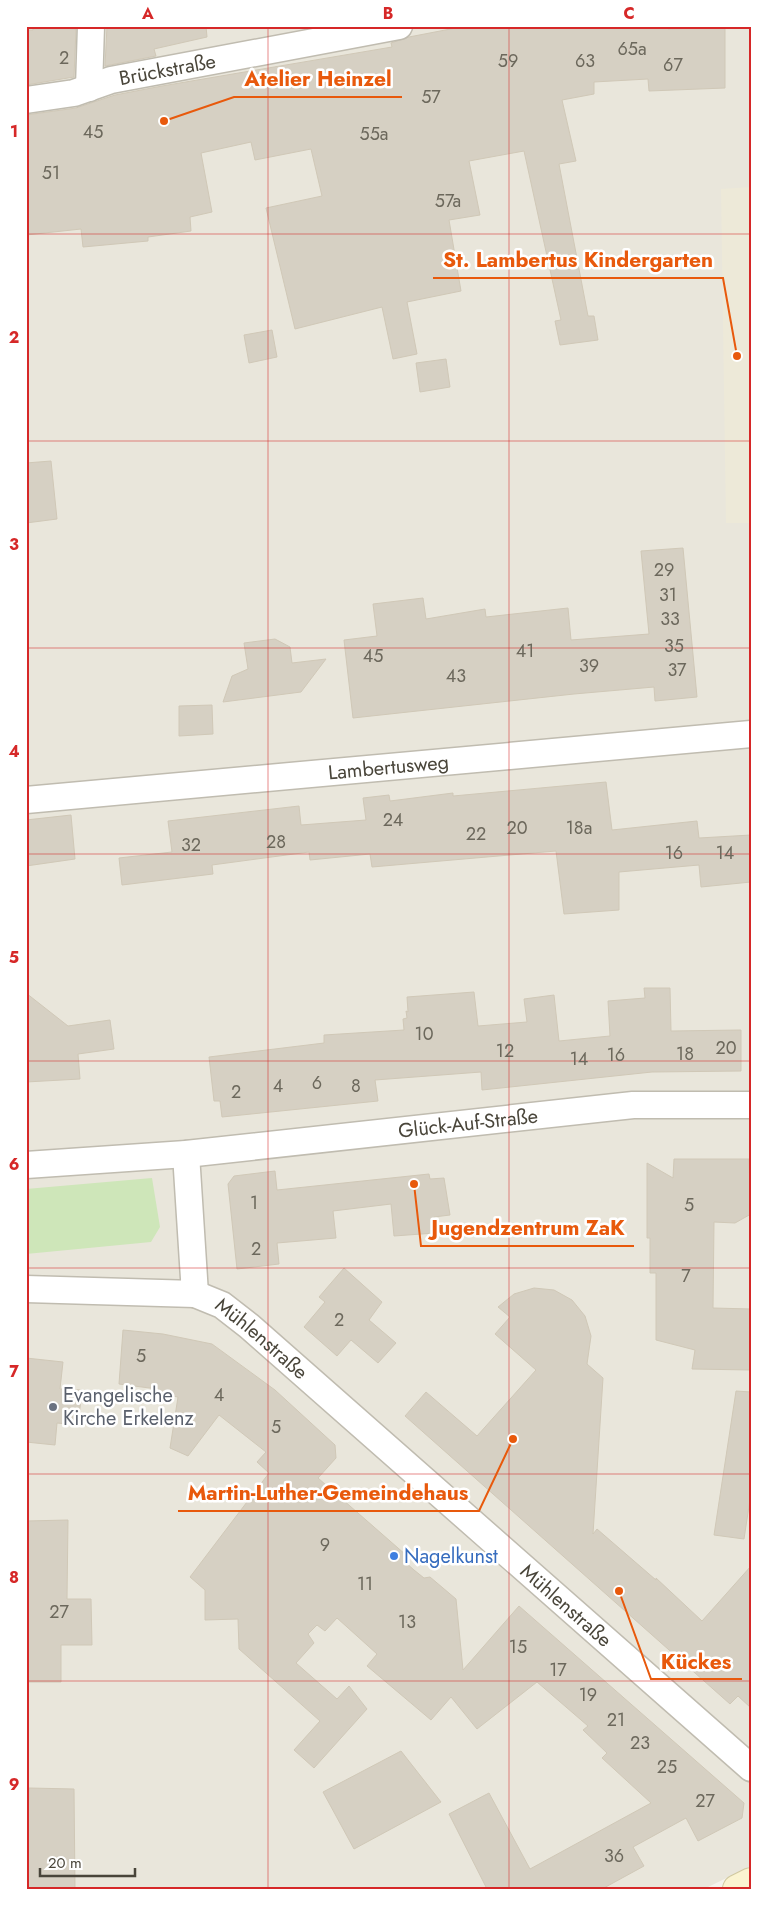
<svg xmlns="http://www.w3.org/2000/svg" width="777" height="1915" font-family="Jost,sans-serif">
<rect width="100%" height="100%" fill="#f5f3ed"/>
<path fill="#e9e6db" d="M 26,26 L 751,26 L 751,1866 L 704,1889 L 26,1889 Z"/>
<path fill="#ede9d8" d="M 751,187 L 751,523 L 726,523 L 721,189 Z"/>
<path fill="#cee6b9" d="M 152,1178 L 160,1227 L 151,1242 L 26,1254 L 26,1189 Z"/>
<g fill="#d6d0c3" stroke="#d0c8b7">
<path d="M 33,26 L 76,29 L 74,77 L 26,85 L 26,30 L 33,30 Z"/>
<path d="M 107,26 L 206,26 L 207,37 L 154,49 L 156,56 L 105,66 Z"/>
<path d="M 466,26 L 668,26 L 668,29 L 725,27 L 725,88 L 649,91 L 648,79 L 594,82 L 594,94 L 562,100 L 576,161 L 559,164 L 588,316 L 594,316 L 598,340 L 560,345 L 555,321 L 561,320 L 524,151 L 469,161 L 480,215 L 449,220 L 461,291 L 407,302 L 417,354 L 393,359 L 382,307 L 295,329 L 266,208 L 322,196 L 311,149 L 255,160 L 251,142 L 201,153 L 212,212 L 190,217 L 191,231 L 148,237 L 148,241 L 83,247 L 81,229 L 26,235 L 26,115 L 76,108 L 115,95 L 162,86 L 392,47 L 391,43 L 409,37 Z"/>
<path d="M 272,330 L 277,357 L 249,363 L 244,335 Z"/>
<path d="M 446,359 L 450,387 L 420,392 L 416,363 Z"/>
<path d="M 51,461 L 57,519 L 26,523 L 26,463 Z"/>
<path d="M 683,548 L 697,697 L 655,701 L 654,687 L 574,694 L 353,718 L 344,640 L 377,636 L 373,604 L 423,598 L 426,619 L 485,609 L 486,617 L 568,608 L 571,640 L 649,634 L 641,551 Z"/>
<path d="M 275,639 L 290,647 L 292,663 L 326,659 L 301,692 L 223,702 L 232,676 L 248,669 L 244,643 Z"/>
<path d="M 212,705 L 213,734 L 179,736 L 179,706 Z"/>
<path d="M 606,782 L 612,830 L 697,821 L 699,838 L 751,835 L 751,882 L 701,887 L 699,865 L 619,872 L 619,910 L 564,914 L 556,851 L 372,867 L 370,854 L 310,860 L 309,852 L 212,865 L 213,874 L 122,885 L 119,858 L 172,852 L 168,821 L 299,806 L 301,825 L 366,820 L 363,798 L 389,795 L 390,801 L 453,793 L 453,796 Z"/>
<path d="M 71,815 L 75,859 L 26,866 L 26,820 Z"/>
<path d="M 644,988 L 670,988 L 671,1031 L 741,1030 L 741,1071 L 652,1072 L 482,1090 L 481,1072 L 375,1080 L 378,1101 L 222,1117 L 220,1101 L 214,1101 L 209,1057 L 324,1043 L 324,1035 L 404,1030 L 403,1019 L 407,1018 L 406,1011 L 408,1012 L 407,997 L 474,992 L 478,1026 L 527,1022 L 524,999 L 554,995 L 559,1041 L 610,1036 L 608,1001 L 645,998 Z"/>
<path d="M 26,993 L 68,1026 L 110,1020 L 114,1049 L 78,1054 L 80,1079 L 26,1082 Z"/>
<path d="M 674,1159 L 749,1159 L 751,1214 L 735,1223 L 714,1222 L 713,1308 L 751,1309 L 751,1370 L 692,1369 L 695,1350 L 656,1340 L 656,1273 L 650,1273 L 650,1238 L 647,1238 L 647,1163 L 673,1178 Z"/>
<path d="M 275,1171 L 277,1190 L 429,1174 L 430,1179 L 444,1178 L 450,1215 L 434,1217 L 435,1233 L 394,1236 L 391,1204 L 333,1211 L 336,1238 L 277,1243 L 279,1264 L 237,1269 L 228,1184 L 234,1176 Z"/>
<path d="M 344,1268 L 382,1302 L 369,1320 L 396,1343 L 378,1363 L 351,1340 L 337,1356 L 304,1327 L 325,1302 L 319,1297 Z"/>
<path d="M 534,1288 L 554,1290 L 572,1300 L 585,1316 L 591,1336 L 587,1364 L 603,1378 L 593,1534 L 597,1529 L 656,1580 L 656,1578 L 702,1621 L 751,1566 L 751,1708 L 738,1696 L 730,1704 L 405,1416 L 426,1392 L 477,1436 L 536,1370 L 495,1334 L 510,1317 L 498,1307 L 514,1294 Z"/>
<path d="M 123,1330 L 163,1334 L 212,1344 L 275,1390 L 335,1445 L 336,1458 L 318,1478 L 406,1555 L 405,1562 L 414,1570 L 424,1578 L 430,1577 L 456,1599 L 463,1670 L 519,1606 L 744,1803 L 742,1818 L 698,1841 L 686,1818 L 633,1847 L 644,1866 L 602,1889 L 487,1889 L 449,1814 L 489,1793 L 530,1869 L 651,1803 L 602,1758 L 607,1753 L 583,1730 L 588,1726 L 537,1682 L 477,1729 L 451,1697 L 431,1720 L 367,1666 L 377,1654 L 337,1618 L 325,1631 L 317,1625 L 308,1634 L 314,1643 L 296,1663 L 337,1699 L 349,1686 L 367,1709 L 314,1768 L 294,1750 L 320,1721 L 239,1649 L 238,1619 L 205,1620 L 205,1590 L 190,1577 L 269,1473 L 257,1462 L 266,1452 L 219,1415 L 188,1456 L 170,1448 L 178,1397 L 157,1393 L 157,1389 L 119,1384 Z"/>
<path d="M 26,1358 L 63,1362 L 60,1389 L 82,1390 L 78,1425 L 57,1423 L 55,1445 L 26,1442 Z"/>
<path d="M 736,1391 L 751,1392 L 751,1493 L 744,1539 L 714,1535 Z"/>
<path d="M 68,1520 L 67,1599 L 91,1599 L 92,1645 L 61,1645 L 61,1682 L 26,1682 L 26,1521 Z"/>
<path d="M 401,1751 L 441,1802 L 354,1849 L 323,1792 Z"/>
<path d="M 29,1788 L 74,1789 L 75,1889 L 26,1889 Z"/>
</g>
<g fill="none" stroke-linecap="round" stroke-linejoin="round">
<defs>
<g id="street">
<path d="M 89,88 L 91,26"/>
<path id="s1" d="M 26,100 L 74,93 L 111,80 L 399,26"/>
<path id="s2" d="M 26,800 L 751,734"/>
<path id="s3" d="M 26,1165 L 186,1154 L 633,1105 L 751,1105"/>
<path d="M 26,1289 L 195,1294 L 186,1154"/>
<path id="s4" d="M 195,1294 L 222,1305 L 249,1326 L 751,1768"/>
</g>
<path id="secondary" d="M 737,1889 L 751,1882"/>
</defs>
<use href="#street" stroke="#c0bcb0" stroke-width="29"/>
<use href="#secondary" stroke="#d1c9a0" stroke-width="30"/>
<use href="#street" stroke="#fff" stroke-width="26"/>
<use href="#secondary" stroke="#fbf4d1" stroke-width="28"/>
</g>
<path fill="none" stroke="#d62828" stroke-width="1" stroke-opacity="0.55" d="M 268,26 L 268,1889M 509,26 L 509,1889M 26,234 L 751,234M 26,441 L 751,441M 26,648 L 751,648M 26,854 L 751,854M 26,1061 L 751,1061M 26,1268 L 751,1268M 26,1474 L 751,1474M 26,1681 L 751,1681"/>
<circle fill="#6b7280" stroke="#fff" stroke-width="2" cx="53" cy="1407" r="5"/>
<circle fill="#3f7fe0" stroke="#fff" stroke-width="2" cx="394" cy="1556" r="5"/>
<g text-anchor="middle" stroke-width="5" stroke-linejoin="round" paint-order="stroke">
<g font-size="18" fill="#6c685c">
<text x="632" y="55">65a</text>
<text x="64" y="64">2</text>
<text x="508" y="67">59</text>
<text x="585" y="67">63</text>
<text x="673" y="71">67</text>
<text x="431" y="103">57</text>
<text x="93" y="138">45</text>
<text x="374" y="140">55a</text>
<text x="51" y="179">51</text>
<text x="448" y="207">57a</text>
<text x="664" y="576">29</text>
<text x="668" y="601">31</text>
<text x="670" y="625">33</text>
<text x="674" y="652">35</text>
<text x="525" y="657">41</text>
<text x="373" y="662">45</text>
<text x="589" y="672">39</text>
<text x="677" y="676">37</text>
<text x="456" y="682">43</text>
<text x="393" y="826">24</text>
<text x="517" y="834">20</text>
<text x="579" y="834">18a</text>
<text x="476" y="840">22</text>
<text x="276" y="848">28</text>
<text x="191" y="851">32</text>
<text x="674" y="859">16</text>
<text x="725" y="859">14</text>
<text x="424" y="1040">10</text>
<text x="726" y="1054">20</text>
<text x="505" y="1057">12</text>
<text x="685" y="1060">18</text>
<text x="616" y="1061">16</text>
<text x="579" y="1065">14</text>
<text x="317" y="1089">6</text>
<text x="278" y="1092">4</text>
<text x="356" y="1092">8</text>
<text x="236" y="1098">2</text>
<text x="254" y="1209">1</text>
<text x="689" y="1211">5</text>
<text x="256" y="1255">2</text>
<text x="686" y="1282">7</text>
<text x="339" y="1326">2</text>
<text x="141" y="1362">5</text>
<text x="219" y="1401">4</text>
<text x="276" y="1433">5</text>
<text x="325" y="1551">9</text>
<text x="365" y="1590">11</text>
<text x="59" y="1618">27</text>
<text x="407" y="1628">13</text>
<text x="518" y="1653">15</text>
<text x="558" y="1676">17</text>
<text x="588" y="1701">19</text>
<text x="616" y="1726">21</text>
<text x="640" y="1749">23</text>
<text x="667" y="1773">25</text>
<text x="705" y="1807">27</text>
<text x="614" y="1862">36</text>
</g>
<g font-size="20" fill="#49453a" stroke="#fff">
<text dy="7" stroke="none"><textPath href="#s1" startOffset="145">Brückstraße</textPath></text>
<text dy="7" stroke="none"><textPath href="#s2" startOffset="364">Lambertusweg</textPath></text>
<text dy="7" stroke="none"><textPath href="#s3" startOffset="444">Glück-Auf-Straße</textPath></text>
<text dy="7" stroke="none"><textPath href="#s4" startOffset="81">Mühlenstraße</textPath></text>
<text dy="7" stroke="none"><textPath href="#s4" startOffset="486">Mühlenstraße</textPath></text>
</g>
<g font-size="20" fill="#5b616d" stroke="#fff" text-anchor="start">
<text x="63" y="1402">Evangelische<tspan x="63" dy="23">Kirche Erkelenz</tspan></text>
</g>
<g font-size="20" fill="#366cbe" stroke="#fff" text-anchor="start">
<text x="404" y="1563">Nagelkunst</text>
</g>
</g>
<path fill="none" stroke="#e8590c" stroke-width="2" d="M164 121L234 97H402M737 356L723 278H433M414 1184L421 1246H634M513 1439L479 1511H178M619 1591L651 1679H742"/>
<g fill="#e8590c" stroke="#fff" stroke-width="2">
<circle cx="164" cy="121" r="5"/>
<circle cx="737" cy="356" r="5"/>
<circle cx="414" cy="1184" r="5"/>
<circle cx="513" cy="1439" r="5"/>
<circle cx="619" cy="1591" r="5"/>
</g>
<g font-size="21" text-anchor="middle" font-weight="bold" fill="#e8590c" stroke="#fff" stroke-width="5" stroke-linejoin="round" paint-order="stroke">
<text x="318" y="86">Atelier Heinzel</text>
<text x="578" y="267">St. Lambertus Kindergarten</text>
<text x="528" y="1235">Jugendzentrum ZaK</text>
<text x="328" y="1500">Martin-Luther-Gemeindehaus</text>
<text x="696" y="1669">Kückes</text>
</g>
<rect width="777" height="1915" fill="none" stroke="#ffffff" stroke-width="55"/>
<path d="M40 1868v8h95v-8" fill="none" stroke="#49453a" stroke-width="2.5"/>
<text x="48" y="1868" font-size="15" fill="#49453a" stroke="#ffffff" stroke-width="4" paint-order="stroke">20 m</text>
<rect x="28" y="28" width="722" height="1860" fill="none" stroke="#d62828" stroke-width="2"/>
<g font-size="16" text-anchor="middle" font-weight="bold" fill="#d62828">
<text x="148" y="19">A</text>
<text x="388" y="19">B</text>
<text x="629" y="19">C</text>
<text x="14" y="137">1</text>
<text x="14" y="343">2</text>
<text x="14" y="550">3</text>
<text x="14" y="757">4</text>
<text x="14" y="963">5</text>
<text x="14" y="1170">6</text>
<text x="14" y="1377">7</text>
<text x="14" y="1583">8</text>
<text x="14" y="1790">9</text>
</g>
</svg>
